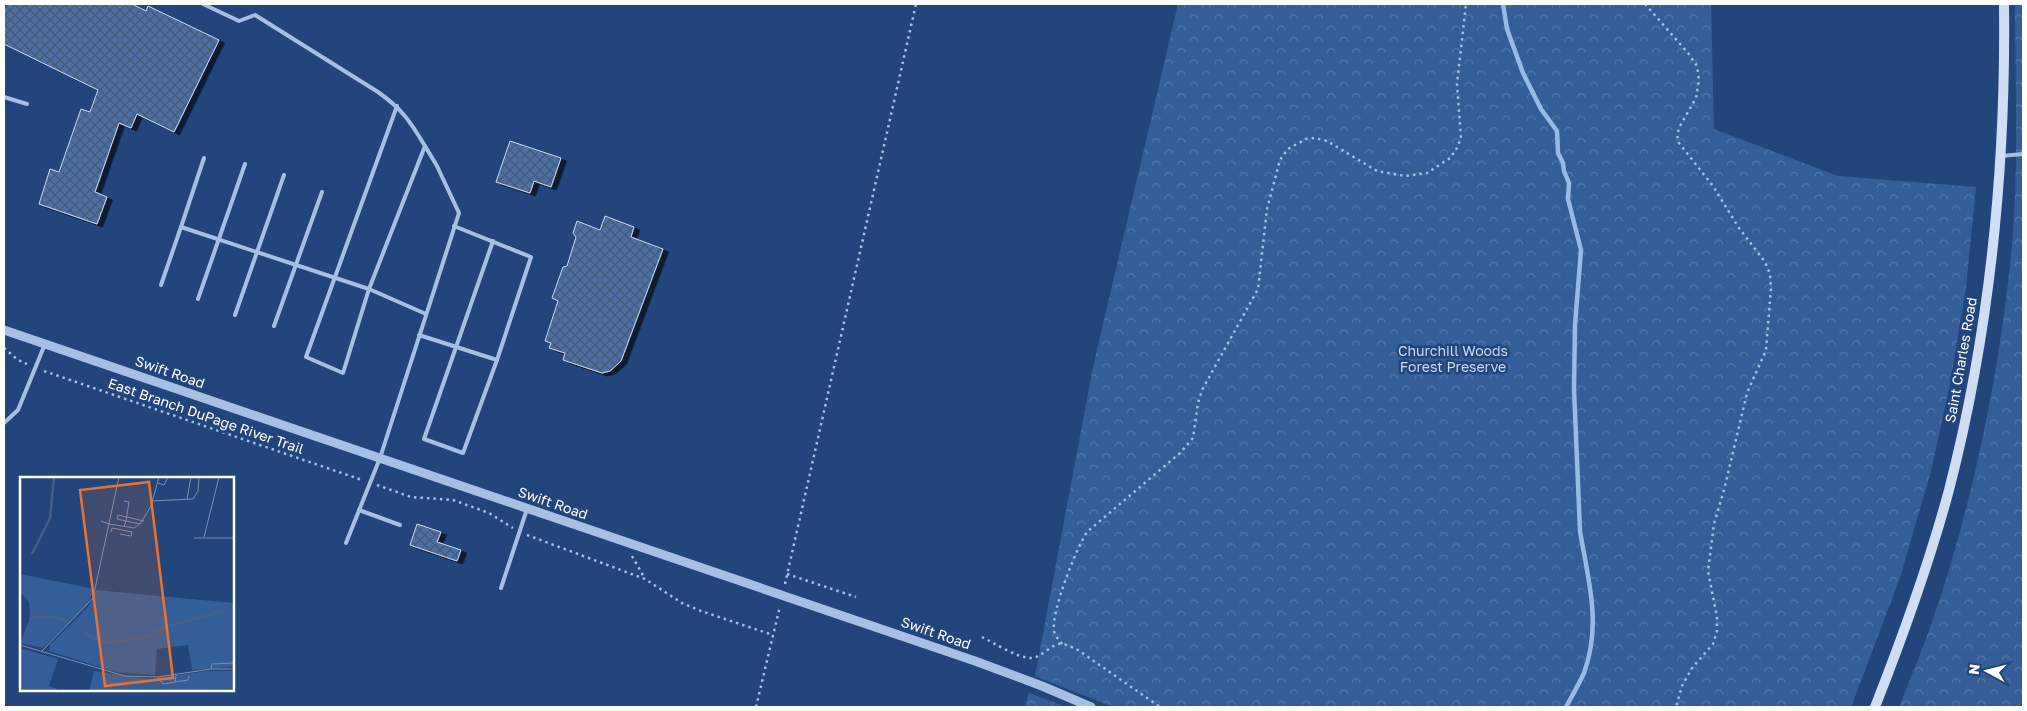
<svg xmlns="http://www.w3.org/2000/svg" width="2027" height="711" font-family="'Golos Text',sans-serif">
<defs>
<pattern id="park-crowns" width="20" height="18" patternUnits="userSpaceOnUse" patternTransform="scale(1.25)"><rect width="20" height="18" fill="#355e99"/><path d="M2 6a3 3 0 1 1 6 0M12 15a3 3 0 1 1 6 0" fill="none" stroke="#5376a8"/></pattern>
<pattern id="building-cross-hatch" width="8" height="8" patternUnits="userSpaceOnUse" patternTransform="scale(1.25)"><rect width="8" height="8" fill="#4b6fa5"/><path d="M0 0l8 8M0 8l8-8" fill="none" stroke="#4c5a70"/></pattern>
<filter id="shadow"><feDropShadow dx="5.5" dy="3" stdDeviation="0" flood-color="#0009"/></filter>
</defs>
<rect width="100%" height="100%" fill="#22457b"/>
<g fill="url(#park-crowns)">
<path d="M 1178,4 L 1711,4 L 1714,129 L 1838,176 L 1976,187 L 1966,288 L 1950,384 L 1931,471 L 1900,578 L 1851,707 L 1113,707 L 1035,676 L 1093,367 Z"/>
<path d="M 2015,4 L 2023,4 L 2023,707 L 1899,707 C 1910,679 1922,651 1932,622 C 1973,504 2000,371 2012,246 C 2019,166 2015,84 2015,4 Z"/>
<path d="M 1029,693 L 1066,707 L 1025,707 Z"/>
</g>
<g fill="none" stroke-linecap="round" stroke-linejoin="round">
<path stroke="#99b9e7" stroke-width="4.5" d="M 1503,4 L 1507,29 L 1523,73 L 1541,109 L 1557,131 L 1558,153 L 1563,163 L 1564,171 L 1569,183 L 1568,199 L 1581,250 L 1575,325 L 1574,389 L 1580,531 C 1588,580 1602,623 1584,673 C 1579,684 1572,696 1566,707"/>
</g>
<g fill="url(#building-cross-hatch)" stroke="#c8daf4" filter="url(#shadow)">
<path d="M 4,4 L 132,4 L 146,11 L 148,6 L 219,40 L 174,132 L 137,114 L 131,128 L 119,123 L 95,192 L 107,197 L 97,224 L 39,204 L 50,169 L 59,172 L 81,109 L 90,112 L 98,90 L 4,44 Z"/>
<path d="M 510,141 L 561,158 L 551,187 L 534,181 L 530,193 L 496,182 Z"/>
<path d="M 605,216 L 634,227 L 631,237 L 663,249 L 621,361 L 610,371 L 602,373 L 563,360 L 565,353 L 549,348 L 551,343 L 545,341 L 558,301 L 552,298 L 563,267 L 567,266 L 576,237 L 573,233 L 577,221 L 600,230 Z"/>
<path d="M 417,524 L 441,532 L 437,542 L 461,550 L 457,561 L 410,545 Z"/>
</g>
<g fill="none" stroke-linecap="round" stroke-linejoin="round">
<g stroke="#a5bfe5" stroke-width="2.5" stroke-dasharray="2.5 4" stroke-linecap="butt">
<path d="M 1645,4 L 1688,53 L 1697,66 L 1699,80 L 1696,98 L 1680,126 L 1677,135 L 1679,143 L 1713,186 L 1739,228 L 1765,262 L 1770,274 L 1771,288 L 1766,350 L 1747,393 L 1724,490 L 1714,524 L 1708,571 L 1717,617 L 1717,631 L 1713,644 L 1692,668 L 1682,686 L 1676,707"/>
<path d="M 4,348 L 18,360 L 27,364"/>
<path d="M 44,371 L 362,480"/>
<path d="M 377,485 L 411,497 L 453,500 L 489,513 L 513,528"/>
<path d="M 527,535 L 645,579 L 682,603 L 701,611 L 773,635"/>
<path d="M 632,556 L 644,577"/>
<path d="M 787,574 L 856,597"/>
<path d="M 785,584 L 916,4"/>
<path d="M 982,637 C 994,643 1019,659 1032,658 C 1043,657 1052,642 1063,644 C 1068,645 1073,648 1078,650 L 1160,707"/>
<path d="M 1062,644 C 1059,640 1055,636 1054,631 C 1051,612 1076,549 1087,532 L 1180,453 L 1193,438 L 1198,403 L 1202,390 L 1258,289 L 1267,209 L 1280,160 L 1288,149 L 1306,139 L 1315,138 L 1327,141 L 1377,171 L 1405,176 L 1427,173 L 1450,158 L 1456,150 L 1461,138 L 1457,84 L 1466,4"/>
<path d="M 756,707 L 780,606"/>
</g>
<g stroke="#a5bfe5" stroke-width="4">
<path d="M 203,4 L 239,21 L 255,15 L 378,92 C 402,109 410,121 425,146"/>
<path d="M 4,97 L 27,104"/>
<path d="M 2001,156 L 2023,154"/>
<path d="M 454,226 L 531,257 L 497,360"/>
<path d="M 181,227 L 204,158"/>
<path d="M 161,285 L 181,227 L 369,289 L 343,373 L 306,357 L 397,106"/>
<path d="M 198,299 L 245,164"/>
<path d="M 235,315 L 284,175"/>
<path d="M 274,326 L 322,192"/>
<path d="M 419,335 L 497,360 L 463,453 L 424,439 L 493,241"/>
<path d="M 4,423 L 18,410 L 45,344"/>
<path d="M 359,510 L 400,525"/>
<path d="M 346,543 L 380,458 L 459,213 L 437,166 L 425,146 L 369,289 L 426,314"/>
<path d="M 501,588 L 527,509"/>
</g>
<path stroke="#a5bfe5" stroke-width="9" d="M 4,330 L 975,661 L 1042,686 L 1091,707"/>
<path stroke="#cfddf5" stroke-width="10" d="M 1875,707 C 1903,636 1929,564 1949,490 C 1990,331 2006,167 2004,4"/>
</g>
<g text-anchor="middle" stroke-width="5" stroke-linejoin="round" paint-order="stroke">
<g font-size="14" fill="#c8daf4" stroke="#22457b">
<text x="1453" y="356">Churchill Woods<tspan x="1453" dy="16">Forest Preserve</tspan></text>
</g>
<g font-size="14" fill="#fff" stroke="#22457b">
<text transform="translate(1961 360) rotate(-80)" y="5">Saint Charles Road</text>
<text transform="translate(170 372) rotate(19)" y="5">Swift Road</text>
<text transform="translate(206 416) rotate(19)" y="5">East Branch DuPage River Trail</text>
<text transform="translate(553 503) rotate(19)" y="5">Swift Road</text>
<text transform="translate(936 633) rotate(19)" y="5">Swift Road</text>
</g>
</g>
<g transform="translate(20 477)">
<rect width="214" height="214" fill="#22457b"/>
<path d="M 0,97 L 74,112 L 68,127 L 23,171 L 0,166 L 10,141 L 9,125 L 0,115 ZM 76,113 L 214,126 L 214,190 L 172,193 L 168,168 L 137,172 L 135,198 L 96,195 L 29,174 L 30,168 L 69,129 ZM 0,171 L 38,182 L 29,209 L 42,214 L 0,214 ZM 74,194 L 129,202 L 187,194 L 214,194 L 214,214 L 69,214 Z" fill="#355e99"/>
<path fill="none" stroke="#455f87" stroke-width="2.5" d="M 12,77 L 30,41 L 34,0M 9,141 L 31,139 L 49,145M 64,156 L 85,166 L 124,161 L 146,150 L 203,134"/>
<path fill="none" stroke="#7a8fb0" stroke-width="1" d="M 138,6 L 144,8 L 148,0M 167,22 L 171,0M 131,24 L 173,22 L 178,14 L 179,0M 98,38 L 97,42 L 106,44 L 109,25 L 104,24M 98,38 L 124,44M 81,44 L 89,47 L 102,49 L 114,51 L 120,47 L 106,44 L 104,50M 120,47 L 131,29 L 139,0M 91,55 L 92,51 L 112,55M 100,57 L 111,59 L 112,55M 184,60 L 199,0M 174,61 L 214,61M 0,168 L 105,199 L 138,200 L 191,192 L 214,192M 22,174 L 73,121 L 99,0M 191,192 L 192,187 L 214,186M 138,200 L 143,207 L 155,205 L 156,198M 155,205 L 168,203 L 169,199"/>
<path fill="#eb7230" fill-opacity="0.15" stroke="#eb7230" stroke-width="2.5" d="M 129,5 L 153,201 L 85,209 L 60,13 Z"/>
<rect width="214" height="214" fill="none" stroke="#fff" stroke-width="2.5"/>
</g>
<rect width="2027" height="711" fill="none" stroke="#ffffff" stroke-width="10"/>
<g transform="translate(1987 671) rotate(277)" stroke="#22457b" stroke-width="4" paint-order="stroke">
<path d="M0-4L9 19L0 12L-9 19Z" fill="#ffffff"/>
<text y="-8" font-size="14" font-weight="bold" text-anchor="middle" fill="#ffffff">N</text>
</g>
</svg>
